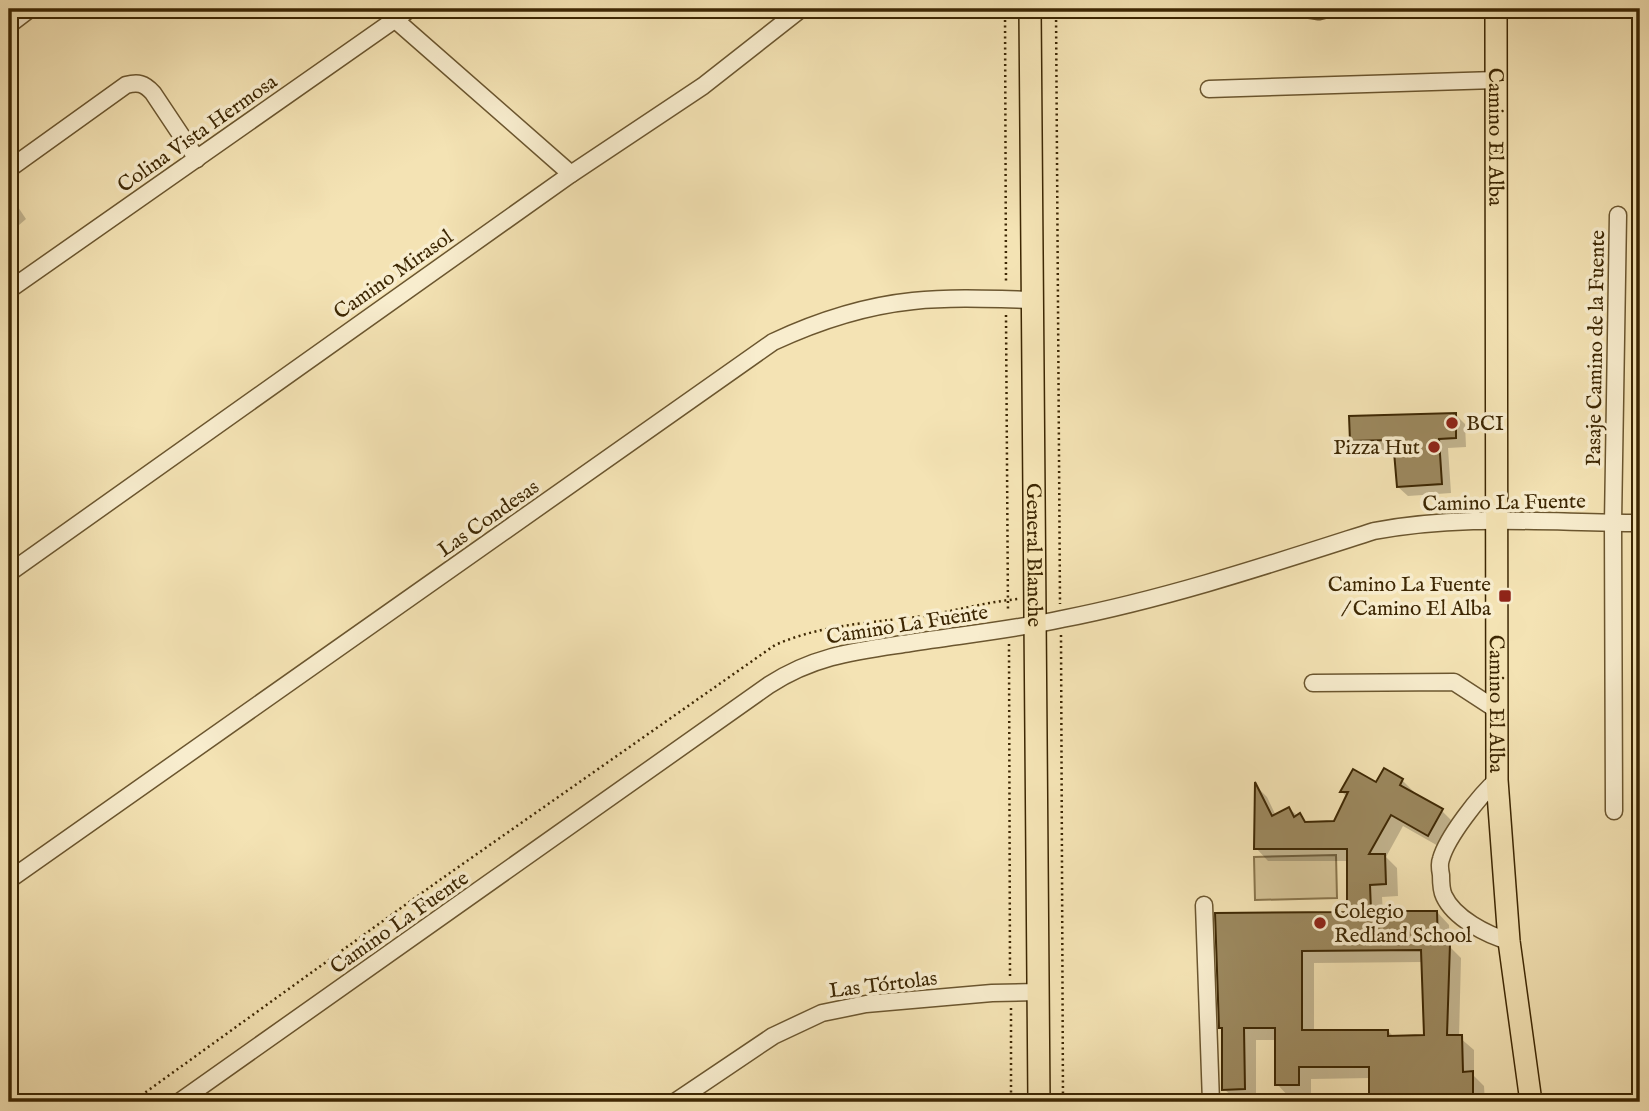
<svg xmlns="http://www.w3.org/2000/svg" width="1649" height="1111" font-family="'IM FELL English',serif">
<rect width="100%" height="100%" fill="#f4e3b4"/>
<filter id="stains"><feTurbulence type="fractalNoise" baseFrequency=".00286" numOctaves="4"/><feColorMatrix values="0 0 0 0 .2 0 0 0 0 .09 0 0 0 0 .02 0 0 0 .5 -.17"/></filter>
<radialGradient id="worn" r=".72"><stop offset=".6" stop-color="#630" stop-opacity="0"/><stop offset="1" stop-color="#630" stop-opacity=".3"/></radialGradient>
<path fill="#d5c396" stroke="#89754c" stroke-width="2" d="M 1336,855 L 1337,898 L 1255,900 L 1254,857 Z"/>
<g fill="#0003" fill-rule="evenodd">
<path d="M 9,198 L 16,204 L 26,219 L 11,232 L 9,230 Z"/>
<path d="M 1455,414 L 1465,424 L 1466,447 L 1448,448 L 1451,493 L 1408,496 L 1398,487 L 1396,450 L 1362,451 L 1352,441 Z"/>
<path d="M 1402,780 L 1414,792 L 1413,795 L 1442,811 L 1454,823 L 1440,847 L 1403,826 L 1386,857 L 1397,868 L 1398,896 L 1382,897 L 1383,913 L 1437,912 L 1449,925 L 1450,947 L 1461,958 L 1459,1037 L 1474,1050 L 1474,1076 L 1484,1086 L 1485,1102 L 1377,1102 L 1371,1096 L 1371,1078 L 1311,1079 L 1311,1097 L 1289,1097 L 1277,1084 L 1277,1040 L 1256,1040 L 1256,1101 L 1237,1101 L 1224,1089 L 1224,1031 L 1221,1027 L 1217,915 L 1349,914 L 1348,861 L 1268,861 L 1256,848 L 1256,786 L 1267,797 L 1276,816 L 1289,809 L 1308,823 L 1335,823 L 1348,798 L 1342,792 ZM 1423,962 L 1426,1037 L 1394,1037 L 1388,1031 L 1314,1032 L 1314,963 Z"/>
</g>
<g fill="#9c895f" stroke="#3d2703" stroke-width="2" fill-rule="evenodd">
<path d="M 1456,413 L 1456,438 L 1439,439 L 1442,484 L 1397,487 L 1393,440 L 1350,441 L 1349,416 Z"/>
<path d="M 1384,768 L 1403,779 L 1400,785 L 1443,809 L 1428,836 L 1391,815 L 1369,854 L 1385,854 L 1386,884 L 1370,885 L 1371,911 L 1437,911 L 1438,944 L 1450,944 L 1447,1035 L 1462,1035 L 1463,1072 L 1473,1071 L 1473,1094 L 1369,1096 L 1369,1067 L 1299,1067 L 1299,1085 L 1275,1085 L 1275,1028 L 1244,1028 L 1245,1089 L 1222,1090 L 1222,1028 L 1219,1028 L 1215,913 L 1347,912 L 1347,849 L 1254,849 L 1255,782 L 1272,816 L 1289,807 L 1294,817 L 1300,813 L 1305,822 L 1334,821 L 1348,792 L 1340,792 L 1353,769 L 1376,782 ZM 1421,950 L 1424,1035 L 1388,1036 L 1388,1030 L 1302,1030 L 1302,951 Z"/>
</g>
<g fill="none" stroke-linecap="round" stroke-linejoin="round">
<defs>
<g id="minor">
<path d="M 383,9 L 571,174"/>
<path d="M 1306,9 L 1319,11 L 1327,9"/>
<path d="M 9,25 L 30,9"/>
<path d="M 1209,89 L 1496,80"/>
<path d="M 9,169 L 126,85 C 138,82 144,83 153,93 L 197,159"/>
<path d="M 9,290 L 410,9"/>
<path d="M 9,573 L 571,174 L 703,86 L 801,9"/>
<path d="M 1313,683 L 1454,682 L 1497,710"/>
<path d="M 1497,780 C 1480,795 1447,837 1441,859 C 1439,864 1440,870 1441,875 C 1441,882 1441,890 1444,896 C 1454,918 1487,935 1509,941"/>
<path d="M 1614,811 L 1613,523 L 1618,215"/>
<path d="M 9,880 L 773,342 C 818,321 864,306 913,301 C 952,297 994,299 1033,300"/>
<path d="M 1204,905 L 1211,1102"/>
<path d="M 179,1102 L 769,685 C 815,655 857,651 910,643 C 961,635 1012,630 1062,619 C 1169,598 1271,564 1374,531 C 1465,514 1549,523 1640,523"/>
<path d="M 675,1102 L 773,1036 L 822,1013 L 866,1004 L 992,993 L 1038,992"/>
</g>
<g id="major">
<path id="s1" d="M 1030,9 L 1039,1102"/>
<path id="s2" d="M 1496,9 L 1497,780 L 1509,941 L 1531,1102"/>
</g>
</defs>
<use href="#minor" stroke="#6b562f" stroke-width="19"/>
<use href="#major" stroke="#3d2703" stroke-width="24"/>
<g stroke="#3d2703" stroke-width="2.5" stroke-dasharray="2 3.5" stroke-linecap="butt">
<path d="M 1005,9 L 1006,283"/>
<path d="M 1056,9 L 1060,604"/>
<path d="M 1006,315 L 1008,612"/>
<path d="M 1061,635 L 1063,1102"/>
<path d="M 1009,644 L 1010,976"/>
<path d="M 1011,1008 L 1011,1102"/>
<path d="M 132,1102 L 437,882 L 775,645 C 823,624 872,623 923,616 C 955,611 986,602 1018,599"/>
</g>
<use href="#minor" stroke="#f8edce" stroke-width="16"/>
<use href="#major" stroke="#f4e3b4" stroke-width="21"/>
</g>
<g fill="#8f2418" stroke="#f8edce" stroke-width="2.5">
<circle cx="1452" cy="423" r="7"/>
<circle cx="1434" cy="447" r="7"/>
<rect x="1498" y="589" width="14" height="14" rx="3.5"/>
<circle cx="1320" cy="923" r="7"/>
</g>
<g text-anchor="middle" stroke-width="7" stroke-linejoin="round" paint-order="stroke">
<g font-size="21" fill="#3d2703" stroke="#f8edce">
<text transform="translate(197 133) rotate(-35)" y="7">Colina Vista Hermosa</text>
<text dy="7" stroke="none"><textPath href="#s2" startOffset="128">Camino El Alba</textPath></text>
<text transform="translate(393 274) rotate(-35)" y="7">Camino Mirasol</text>
<text transform="translate(1595 348) rotate(-89)" y="7">Pasaje Camino de la Fuente</text>
<text transform="translate(1504 502) rotate(-1)" y="7">Camino La Fuente</text>
<text transform="translate(488 518) rotate(-35)" y="7">Las Condesas</text>
<text dy="7" stroke="none"><textPath href="#s1" startOffset="546">General Blanche</textPath></text>
<text transform="translate(907 624) rotate(-9)" y="7">Camino La Fuente</text>
<text dy="7" stroke="none"><textPath href="#s2" startOffset="695">Camino El Alba</textPath></text>
<text transform="translate(399 922) rotate(-35)" y="7">Camino La Fuente</text>
<text transform="translate(883 984) rotate(-7)" y="7">Las Tórtolas</text>
</g>
<g font-size="21" fill="#3d2703" stroke="#f8edce" text-anchor="start">
<text x="1466" y="430">BCI</text>
<text x="1420" y="454" text-anchor="end">Pizza Hut</text>
<text x="1491" y="591" text-anchor="end">Camino La Fuente<tspan x="1491" dy="24">/ Camino El Alba</tspan></text>
<text x="1334" y="918">Colegio<tspan x="1334" dy="24">Redland School</tspan></text>
</g>
</g>
<rect width="1649" height="1111" fill="none" stroke="#f4e3b4" stroke-width="35"/>
<rect x="10" y="10" width="1628" height="1090" fill="none" stroke="#3d2703" stroke-width="3.5"/>
<rect x="18" y="18" width="1614" height="1076" fill="none" stroke="#3d2703" stroke-width="2"/>
<rect width="100%" height="100%" filter="url(#stains)"/>
<rect width="100%" height="100%" fill="url(#worn)"/>
</svg>
